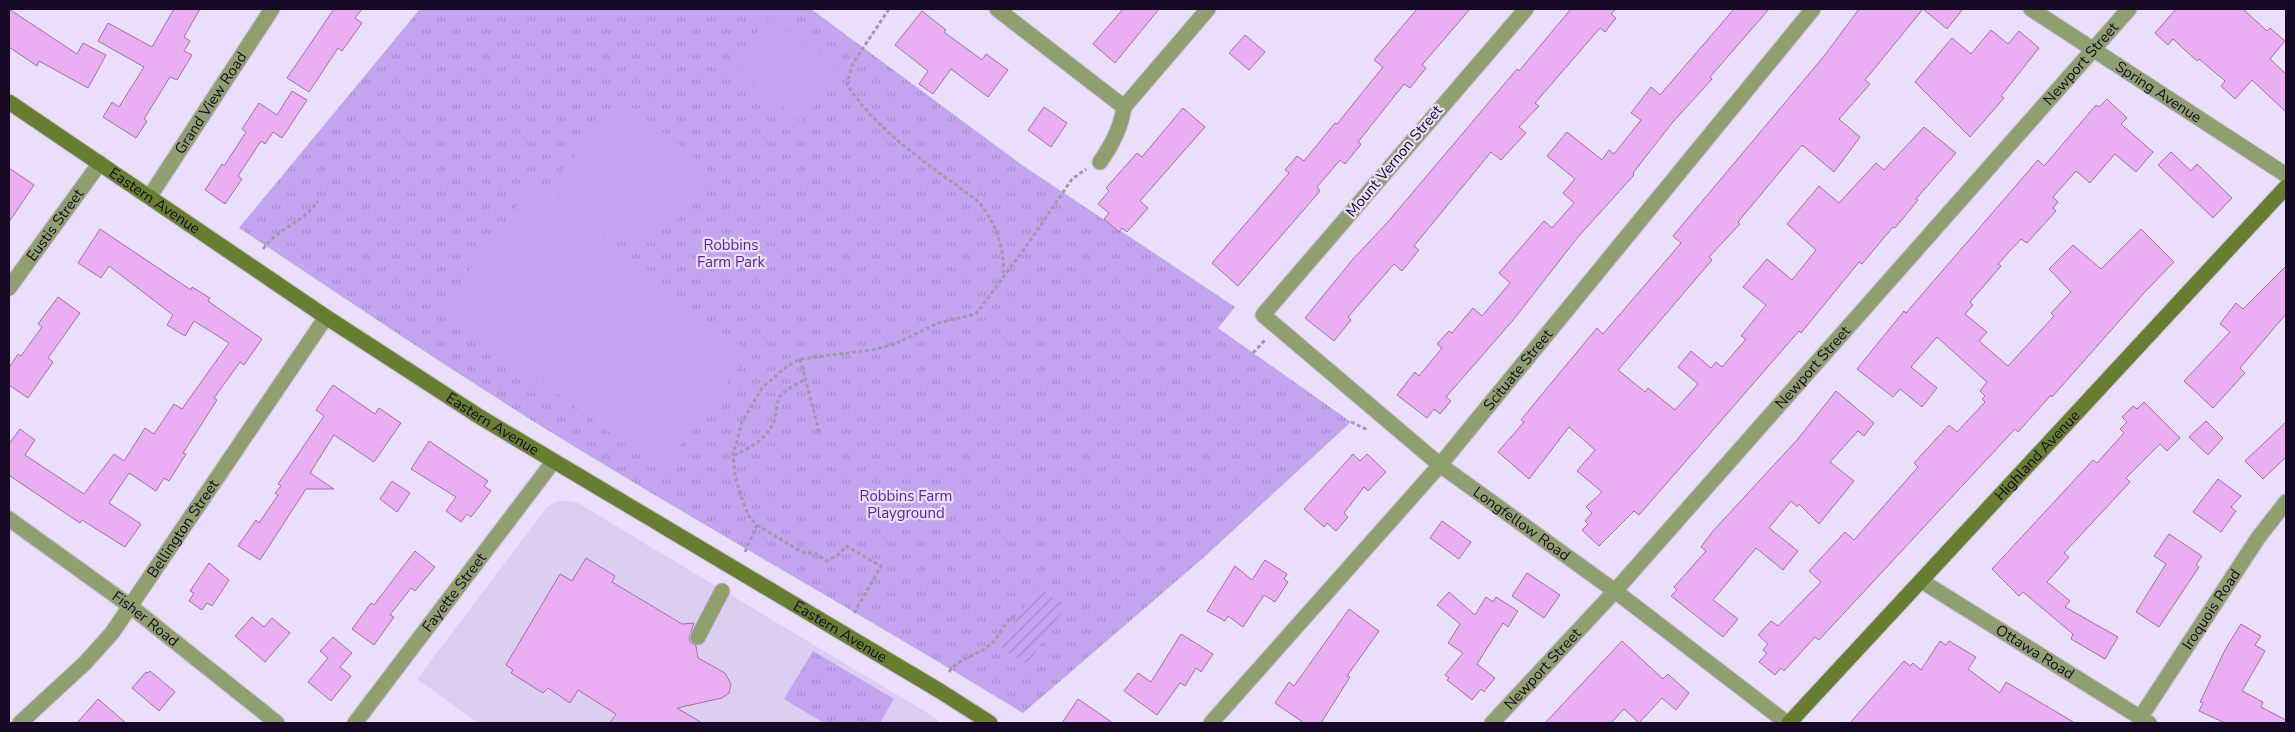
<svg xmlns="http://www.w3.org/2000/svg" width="2295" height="732" font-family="'Nunito Sans',sans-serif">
<defs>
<pattern id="grass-tufts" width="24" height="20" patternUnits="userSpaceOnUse" patternTransform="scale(1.25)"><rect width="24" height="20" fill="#c4a4ef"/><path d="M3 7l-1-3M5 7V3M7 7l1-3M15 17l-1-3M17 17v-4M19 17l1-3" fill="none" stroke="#a88ccd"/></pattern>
<pattern id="garden-furrows" width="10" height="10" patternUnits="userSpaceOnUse" patternTransform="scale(1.25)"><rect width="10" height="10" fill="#c4a4ef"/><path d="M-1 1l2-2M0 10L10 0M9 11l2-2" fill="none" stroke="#a88ccd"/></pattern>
</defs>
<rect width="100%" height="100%" fill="#eadefd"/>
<path fill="#dccef0" d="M 558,501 L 569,501 L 578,503 L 844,663 L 936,718 L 939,723 L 478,723 L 417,679 L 547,507 Z"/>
<g fill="url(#grass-tufts)">
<path d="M 420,9 L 811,9 L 1022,165 L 1235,307 L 1218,328 L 1351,422 L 1202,559 L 1023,713 C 867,617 706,528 549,431 C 444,366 342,296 239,228 Z"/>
<path d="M 813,651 L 894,699 L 880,723 L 824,723 L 784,699 Z"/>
</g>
<path fill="url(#garden-furrows)" d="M 1038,587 L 1066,606 L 1027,665 L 999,646 Z"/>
<g fill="#c4a4ef">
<path d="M 771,15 L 841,74 L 801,122 L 731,64 Z"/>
<path d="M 623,100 L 705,166 C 704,174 703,184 699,192 C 679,236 620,250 581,223 C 566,213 559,198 552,183 Z"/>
<path d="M 530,188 L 750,353 L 661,471 L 442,307 Z"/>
</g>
<g fill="#eaaff1" stroke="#a66fac">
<path d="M 9,9 L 77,54 L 83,43 L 106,55 L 88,88 L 39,61 L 37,66 L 9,47 Z"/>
<path d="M 174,9 L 200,9 L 184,37 L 190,41 L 184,51 L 192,55 L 177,80 L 170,77 L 144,119 L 147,121 L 136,138 L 103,117 L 112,102 L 119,107 L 144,67 L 98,41 L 108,23 L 152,47 Z"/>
<path d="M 334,9 L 362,9 L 355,18 L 362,23 L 342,51 L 338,48 L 309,92 L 287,78 Z"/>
<path d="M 1123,9 L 1159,9 L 1115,63 L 1093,44 Z"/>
<path d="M 1417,9 L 1470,9 L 1422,65 L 1426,68 L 1410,88 L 1404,84 L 1358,142 L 1361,144 L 1345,164 L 1340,160 L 1317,187 L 1320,191 L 1238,286 L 1212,263 L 1289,173 L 1285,170 L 1297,156 L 1304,161 L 1335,123 L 1337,124 L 1383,67 L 1374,60 Z"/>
<path d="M 1571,9 L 1616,9 L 1611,14 L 1616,18 L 1605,32 L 1600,28 L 1535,103 L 1539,106 L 1519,127 L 1526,133 L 1501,160 L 1491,152 L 1414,246 L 1419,250 L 1402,271 L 1394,264 L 1348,317 L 1351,320 L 1334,341 L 1305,318 L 1353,259 L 1387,223 L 1517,69 L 1519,71 Z"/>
<path d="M 1734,9 L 1769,9 L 1710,77 L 1712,79 L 1672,123 L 1633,173 L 1634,175 L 1578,237 L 1514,319 L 1446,397 L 1451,401 L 1440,414 L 1434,409 L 1427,418 L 1397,395 L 1415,372 L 1419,376 L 1442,348 L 1437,344 L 1449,331 L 1452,333 L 1473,308 L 1482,316 L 1510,283 L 1499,273 L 1544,221 L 1552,228 L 1574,203 L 1563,193 L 1575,179 L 1547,156 L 1567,132 L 1602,160 L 1609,150 L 1614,154 L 1641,120 L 1631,113 L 1651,87 L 1660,95 Z"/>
<path d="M 1859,9 L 1963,9 L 1947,29 L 1923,9 L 1865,80 L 1870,84 L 1839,119 L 1860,137 L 1834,172 L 1802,145 L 1738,222 L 1740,224 L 1709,257 L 1712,260 L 1618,370 L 1645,392 L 1648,388 L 1675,410 L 1698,384 L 1678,367 L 1691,351 L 1711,368 L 1716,362 L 1722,367 L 1746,339 L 1741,336 L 1766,305 L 1743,287 L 1767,259 L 1792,280 L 1816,250 L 1787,224 L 1819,186 L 1839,203 L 1876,163 L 1884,170 L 1924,127 L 1956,153 L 1916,199 L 1918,200 L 1895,228 L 1893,227 L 1862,264 L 1859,262 L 1801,333 L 1799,331 L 1639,515 L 1634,511 L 1599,546 L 1582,530 L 1588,524 L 1585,521 L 1592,513 L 1586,507 L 1602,492 L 1577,471 L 1595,450 L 1569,427 L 1529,479 L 1498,452 L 1524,422 L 1521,420 L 1538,399 L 1597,328 L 1603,334 L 1681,243 L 1673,236 L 1825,55 Z"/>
<path d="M 2176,9 L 2243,9 L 2267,31 L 2270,28 L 2285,41 L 2270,59 L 2286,74 L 2286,112 L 2252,80 L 2235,99 L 2221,86 L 2225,81 L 2199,59 L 2197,61 L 2173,39 L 2168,45 L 2155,33 Z"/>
<path d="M 922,11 L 946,30 L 944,32 L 982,60 L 986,54 L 1008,70 L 988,97 L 951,69 L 933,94 L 919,84 L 928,71 L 895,45 Z"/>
<path d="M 1991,30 L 2008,44 L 2019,31 L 2039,48 L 2001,96 L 2004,98 L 1970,137 L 1915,82 L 1952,38 L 1971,54 Z"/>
<path d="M 1245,35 L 1265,52 L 1249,70 L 1229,53 Z"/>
<path d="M 292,91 L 307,100 L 282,138 L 273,132 L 265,144 L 261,141 L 238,176 L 242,179 L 225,204 L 205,190 L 222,164 L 224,166 L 246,132 L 242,129 L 259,103 L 277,115 Z"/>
<path d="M 2107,99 L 2127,118 L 2121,124 L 2153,152 L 2136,172 L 2115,154 L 2090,183 L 2076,171 L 2053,197 L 2058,202 L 2053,208 L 2056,211 L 2027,243 L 2021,239 L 1998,264 L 2001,266 L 1970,302 L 1973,305 L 1965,314 L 1987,332 L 1979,341 L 2008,366 L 2054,316 L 2051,313 L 2071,292 L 2049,269 L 2073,245 L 2101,269 L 2141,229 L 2174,262 L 2144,293 L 2052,397 L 2051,395 L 2018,432 L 2015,429 L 1819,640 L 1815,637 L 1784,671 L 1781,668 L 1775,675 L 1759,662 L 1767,653 L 1763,650 L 1768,644 L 1758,635 L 1771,621 L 1778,626 L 1821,582 L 1809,571 L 1845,532 L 1854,540 L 1918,467 L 1914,463 L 1949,425 L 1957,432 L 1985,402 L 1982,399 L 1985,396 L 1980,391 L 1987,382 L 1937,337 L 1911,367 L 1937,388 L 1922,407 L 1900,389 L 1893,397 L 1857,369 L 1904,311 L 1906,313 L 2038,160 L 2044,166 L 2096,105 L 2099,107 Z"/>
<path d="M 1044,107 L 1067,123 L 1051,147 L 1028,130 Z"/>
<path d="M 1183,108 L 1205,127 L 1140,201 L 1148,208 L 1127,232 L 1122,228 L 1119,232 L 1104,219 L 1109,213 L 1098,204 L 1109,191 L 1106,188 L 1137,153 L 1142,157 Z"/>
<path d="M 2171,152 L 2191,171 L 2197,164 L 2232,198 L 2213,218 L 2158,165 Z"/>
<path d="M 9,168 L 34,185 L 9,222 Z"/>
<path d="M 100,229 L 191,290 L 192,287 L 210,298 L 208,301 L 262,339 L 244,365 L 240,362 L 214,398 L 217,400 L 183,453 L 186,454 L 169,481 L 164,478 L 156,491 L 129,473 L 109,503 L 141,524 L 125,547 L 82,520 L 80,523 L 10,476 L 9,478 L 9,444 L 20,429 L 35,440 L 25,455 L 84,494 L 114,454 L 124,461 L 145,428 L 154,434 L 174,404 L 182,409 L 229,343 L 194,321 L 185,336 L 167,325 L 173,315 L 109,266 L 101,278 L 78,263 Z"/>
<path d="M 2286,266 L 2286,314 L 2240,368 L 2245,373 L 2213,408 L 2184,381 L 2230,332 L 2220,324 L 2236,303 L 2243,309 Z"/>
<path d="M 58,297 L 80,313 L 48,358 L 53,362 L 28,398 L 9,385 L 9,368 L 18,354 L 21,356 L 42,327 L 38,324 Z"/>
<path d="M 333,385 L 375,414 L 379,408 L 401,423 L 374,462 L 334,435 L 310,473 L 334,489 L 306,489 L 260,560 L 238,546 L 256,520 L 259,523 L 278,495 L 275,493 L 281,486 L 278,484 L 324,416 L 316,410 Z"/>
<path d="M 1836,391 L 1874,423 L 1864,436 L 1858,431 L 1830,462 L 1854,481 L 1819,524 L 1799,504 L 1797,507 L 1791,501 L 1769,528 L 1798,551 L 1783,570 L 1756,548 L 1713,600 L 1738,619 L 1723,637 L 1671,596 L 1677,590 L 1674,587 L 1706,551 L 1701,547 L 1713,531 L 1797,440 Z"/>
<path d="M 2144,402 L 2180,438 L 2167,451 L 2160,444 L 2126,478 L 2130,482 L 2064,553 L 2069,557 L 2047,582 L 2070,601 L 2065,607 L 2118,637 L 2105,659 L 2071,639 L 2073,634 L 2023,592 L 2019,596 L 1992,569 L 2093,460 L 2097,463 L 2124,433 L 2120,429 L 2127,422 L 2122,417 L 2133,406 L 2137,409 Z"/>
<path d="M 2206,421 L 2223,438 L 2208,455 L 2189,437 Z"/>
<path d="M 2286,422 L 2286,457 L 2263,479 L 2245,461 Z"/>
<path d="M 429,441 L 488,481 L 484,486 L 491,491 L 471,517 L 467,514 L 461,522 L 446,511 L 456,497 L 411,469 Z"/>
<path d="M 1353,454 L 1360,461 L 1367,454 L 1386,472 L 1368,491 L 1364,487 L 1344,513 L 1348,517 L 1336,531 L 1327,523 L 1324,527 L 1304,509 Z"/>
<path d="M 2218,479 L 2241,496 L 2231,507 L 2236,511 L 2221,532 L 2193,512 Z"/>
<path d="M 392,481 L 410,493 L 397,512 L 380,499 Z"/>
<path d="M 1442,521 L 1471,542 L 1459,559 L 1430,538 Z"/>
<path d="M 2169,534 L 2202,556 L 2196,565 L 2199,567 L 2159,627 L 2136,612 L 2166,564 L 2154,556 Z"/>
<path d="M 415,551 L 435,567 L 415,591 L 411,588 L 390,615 L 394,617 L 374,645 L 352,629 L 371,603 L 374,605 Z"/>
<path d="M 586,558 L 615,576 L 612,582 L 682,624 L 694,623 L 689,638 L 690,642 L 696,646 L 698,658 L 725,673 L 731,684 L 729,693 L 722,698 L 677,708 L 702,723 L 610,723 L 616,714 L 578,690 L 570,703 L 548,688 L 543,693 L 511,673 L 513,670 L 506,665 L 560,574 L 572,581 Z"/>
<path d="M 1265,560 L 1287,574 L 1284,579 L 1288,582 L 1275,602 L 1264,595 L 1243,627 L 1228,616 L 1225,621 L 1207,611 L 1235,566 L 1252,580 Z"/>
<path d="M 209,563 L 229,580 L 212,606 L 207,603 L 202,610 L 189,601 L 194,593 L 190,591 Z"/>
<path d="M 1527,573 L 1560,595 L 1544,618 L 1512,596 Z"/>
<path d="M 1449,592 L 1475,615 L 1486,597 L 1493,602 L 1496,597 L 1518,611 L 1508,627 L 1503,623 L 1477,664 L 1495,678 L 1484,692 L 1481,689 L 1472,700 L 1447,680 L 1449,678 L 1445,675 L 1463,653 L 1448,643 L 1460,624 L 1437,605 Z"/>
<path d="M 1349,609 L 1379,631 L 1347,676 L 1350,677 L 1321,723 L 1304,723 L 1275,703 L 1289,682 L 1294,686 Z"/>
<path d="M 252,617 L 264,627 L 272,618 L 290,633 L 265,662 L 235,636 Z"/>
<path d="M 2241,624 L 2261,636 L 2255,645 L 2265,651 L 2242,691 L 2263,702 L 2261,707 L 2286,720 L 2286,723 L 2225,723 L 2199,711 L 2203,703 L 2200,702 L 2226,648 Z"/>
<path d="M 1181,634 L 1213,654 L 1201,672 L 1196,668 L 1185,686 L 1180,683 L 1157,715 L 1124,691 L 1138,673 L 1151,682 Z"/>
<path d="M 333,637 L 352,653 L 340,667 L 351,676 L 331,701 L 308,682 L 328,658 L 320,651 Z"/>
<path d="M 1622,641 L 1663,679 L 1668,674 L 1689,693 L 1676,710 L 1662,698 L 1639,723 L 1624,709 L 1611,723 L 1545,723 Z"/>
<path d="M 1940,641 L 1946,645 L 1949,641 L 1976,657 L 1968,669 L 2000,693 L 2006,682 L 2075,723 L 1850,723 L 1904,661 L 1910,666 L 1913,663 L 1921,670 Z"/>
<path d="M 150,671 L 175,692 L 159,711 L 132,688 L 146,672 L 148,673 Z"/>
<path d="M 98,699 L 126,723 L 77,723 Z"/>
<path d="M 1078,699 L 1113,723 L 1062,723 Z"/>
</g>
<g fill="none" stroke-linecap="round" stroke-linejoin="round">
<defs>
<g id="street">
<path d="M 997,9 L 1124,107"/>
<path id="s1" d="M 1526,9 L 1263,315 L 1440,465 L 1615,591 L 1787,723"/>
<path id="s2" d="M 2031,9 L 2286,175"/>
<path d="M 1100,162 C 1112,145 1121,128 1124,107 L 1208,9"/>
<path id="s3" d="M 150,196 L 272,9"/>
<path id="s4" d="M 9,288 L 100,163"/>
<path id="s5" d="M 9,519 L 130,606 L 277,723"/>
<path id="s6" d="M 1923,582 L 2149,723"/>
<path d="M 698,637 L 722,591"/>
<path id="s7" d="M 2140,718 L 2258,538 L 2286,502"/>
<path id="s8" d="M 20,723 L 85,663 L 112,633 L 326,317"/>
<path id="s9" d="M 355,723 L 553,462"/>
<path id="s10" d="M 1211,723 L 1440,465 L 1813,9"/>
<path id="s11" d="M 1492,723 L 1615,591 L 2129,9"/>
</g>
<g id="secondary">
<path id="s12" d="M 9,102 L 326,317 L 480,417 L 940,691 L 990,723"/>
<path id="s13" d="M 1789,723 L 2286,187"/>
</g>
</defs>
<use href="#street" stroke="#c8bcda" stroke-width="17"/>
<use href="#secondary" stroke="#c8bcda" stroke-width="17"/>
<g stroke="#a397b5" stroke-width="3" stroke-dasharray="4 2.5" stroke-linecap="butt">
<path d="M 889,9 L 853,63 L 847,84 C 876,132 934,168 979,202 C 997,225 1005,249 1003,278"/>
<path d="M 263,249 C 280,226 301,225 318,201"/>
<path d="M 1253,353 L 1265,340"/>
<path d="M 800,359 L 820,435"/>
<path d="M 1351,422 L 1368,430"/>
<path d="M 734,455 C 749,449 772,436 775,417 C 777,411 776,404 779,398 C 784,390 795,385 804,380"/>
<path d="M 757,525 L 802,552 L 817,554 L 826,561 L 837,556 L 846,546 L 881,566 L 853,615"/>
<path d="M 745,552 L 757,525 L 748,515 L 741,496 L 735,476 L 733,455 L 742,422 L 762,388 L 786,367 L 800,359 L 871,350 L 895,344 L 938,323 L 976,314 L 1025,248 L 1072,179 L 1086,169"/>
<path d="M 949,672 C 961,656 978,656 991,644 C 1000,636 1004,622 1014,616 L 1018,617"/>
</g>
<use href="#street" stroke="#8f9f6f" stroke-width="15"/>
<use href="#secondary" stroke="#677d30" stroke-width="15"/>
</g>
<g text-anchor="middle" stroke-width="4.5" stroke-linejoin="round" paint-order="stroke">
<g font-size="15" fill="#160924" stroke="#eadefd">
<text dy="5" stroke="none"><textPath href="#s11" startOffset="884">Newport Street</textPath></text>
<text dy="5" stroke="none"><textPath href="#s2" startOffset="152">Spring Avenue</textPath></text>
<text dy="5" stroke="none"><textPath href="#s3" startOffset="111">Grand View Road</textPath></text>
<text transform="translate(1394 161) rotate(-50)" y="5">Mount Vernon Street</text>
<text dy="5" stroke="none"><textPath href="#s12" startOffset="176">Eastern Avenue</textPath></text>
<text dy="5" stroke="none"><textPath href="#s4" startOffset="78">Eustis Street</textPath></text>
<text dy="5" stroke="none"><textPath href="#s11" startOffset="479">Newport Street</textPath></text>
<text dy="5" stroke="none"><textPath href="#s10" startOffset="468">Scituate Street</textPath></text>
<text dy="5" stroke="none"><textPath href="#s12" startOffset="581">Eastern Avenue</textPath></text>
<text dy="5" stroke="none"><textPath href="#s13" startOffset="365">Highland Avenue</textPath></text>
<text dy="5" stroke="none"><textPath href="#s1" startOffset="736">Longfellow Road</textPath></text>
<text dy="5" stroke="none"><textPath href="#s8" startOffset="255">Bellington Street</textPath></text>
<text dy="5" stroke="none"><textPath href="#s9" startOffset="164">Fayette Street</textPath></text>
<text dy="5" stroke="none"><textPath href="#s7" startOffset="130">Iroquois Road</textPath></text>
<text dy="5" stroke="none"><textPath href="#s5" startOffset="169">Fisher Road</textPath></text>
<text dy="5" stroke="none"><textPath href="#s12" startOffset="986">Eastern Avenue</textPath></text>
<text dy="5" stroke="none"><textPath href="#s6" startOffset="132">Ottawa Road</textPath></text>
<text dy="5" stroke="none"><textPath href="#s11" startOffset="74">Newport Street</textPath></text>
</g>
<g font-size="15" fill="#64229e" stroke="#eadefd">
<text x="731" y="250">Robbins<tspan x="731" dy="17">Farm Park</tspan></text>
<text x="906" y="501">Robbins Farm<tspan x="906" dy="17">Playground</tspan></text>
</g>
</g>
<rect width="2295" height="732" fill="none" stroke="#160924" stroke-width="20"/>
</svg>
